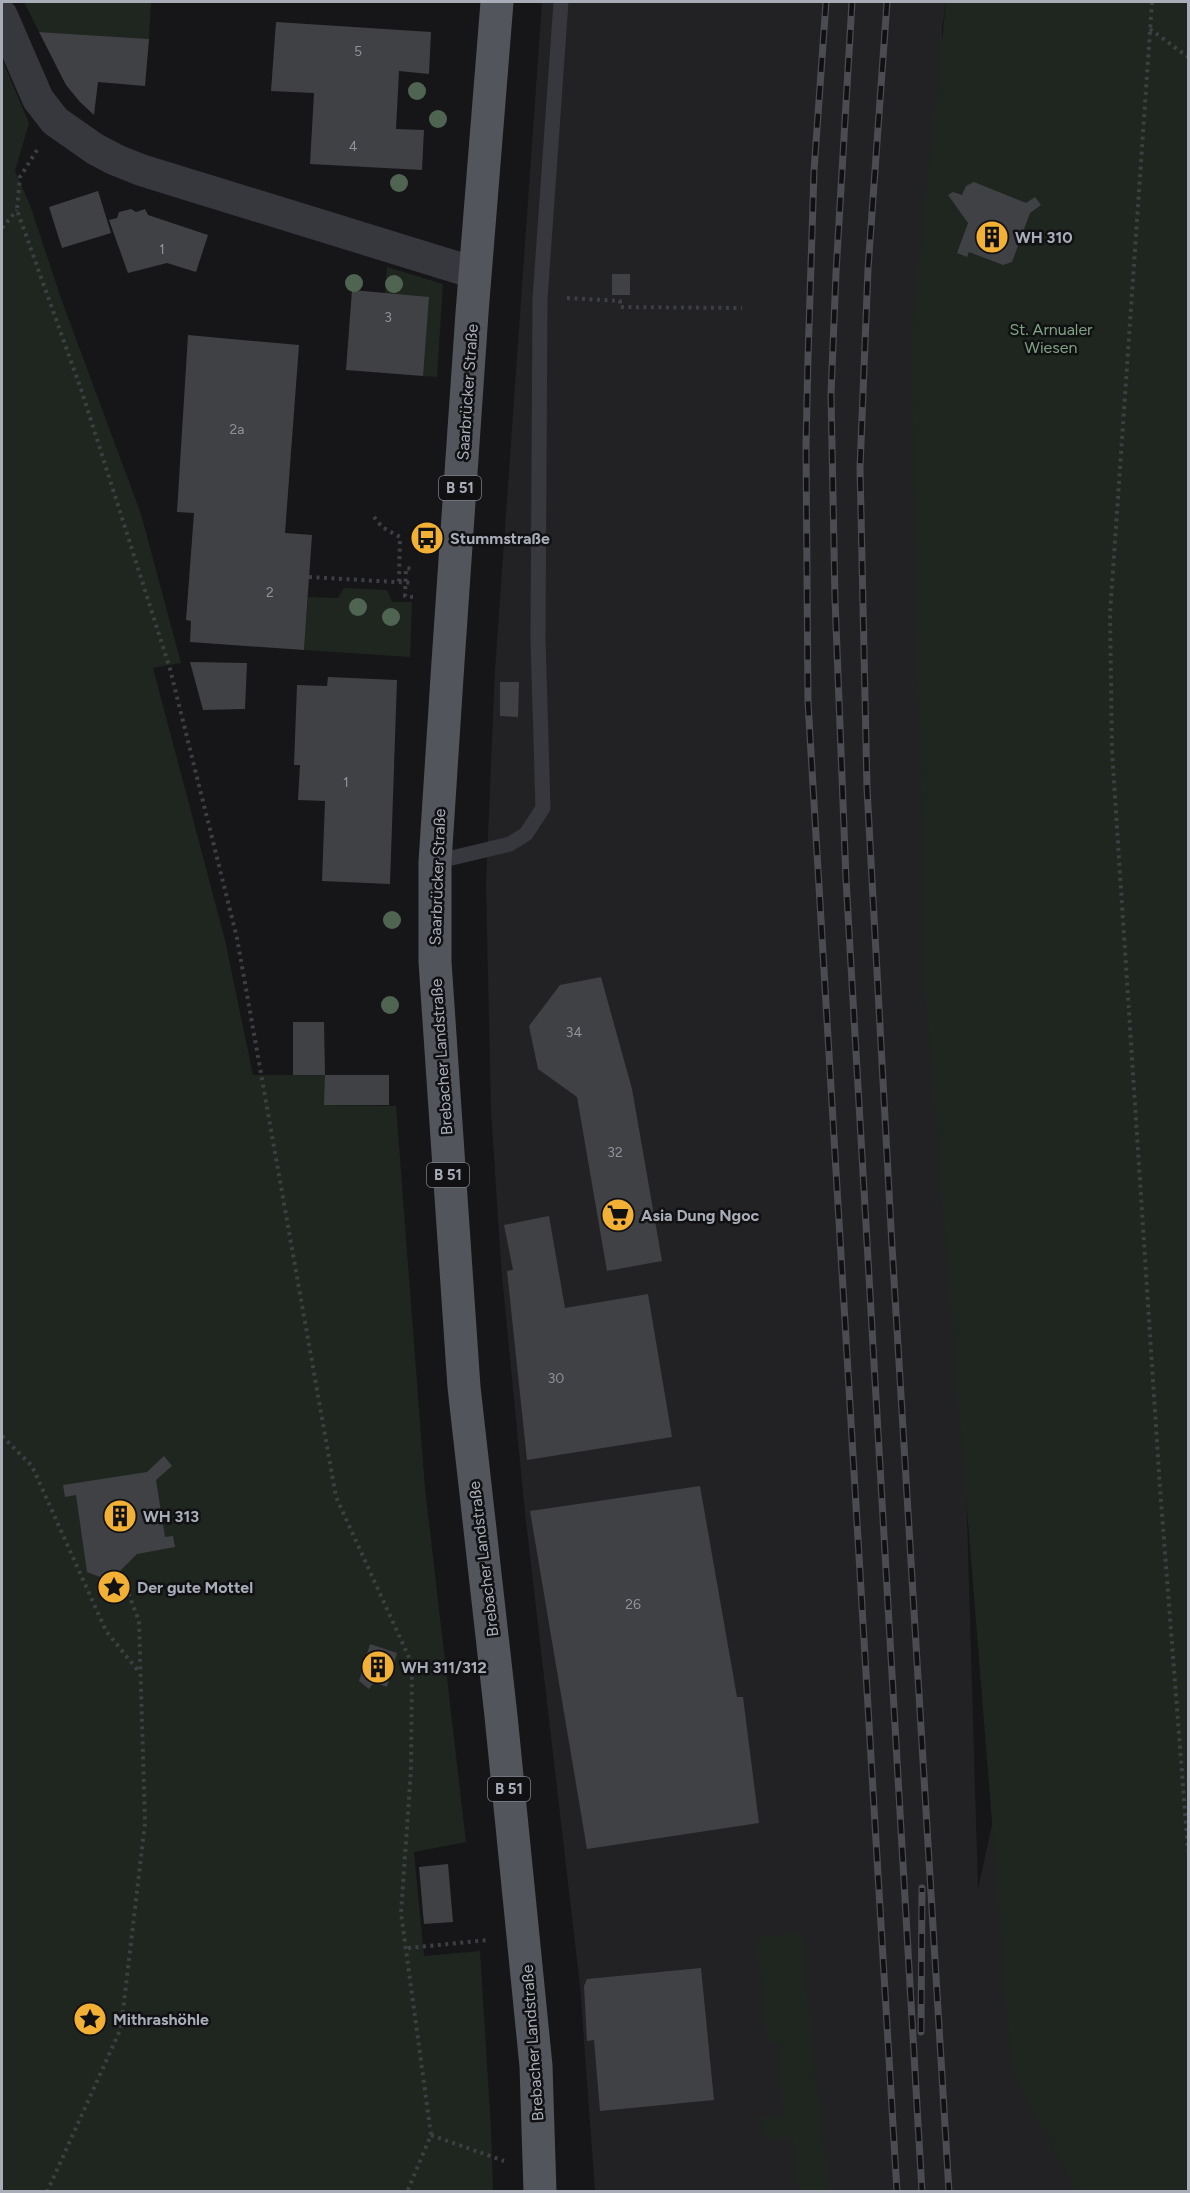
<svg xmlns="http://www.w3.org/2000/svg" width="1190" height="2193" font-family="Figtree,sans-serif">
<rect width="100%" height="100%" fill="#161618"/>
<path fill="#222225" d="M 542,2 L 946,2 L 942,29 L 960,1281 L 978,1889 L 995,1811 L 1087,2191 L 595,2191 L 580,1986 L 525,1513 L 501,1265 L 491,1110 L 486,884 L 495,670 Z"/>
<g fill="#1e261f">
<path d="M 24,2 L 151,2 L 149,39 L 39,32 Z"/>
<path d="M 946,2 L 1188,2 L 1188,2191 L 1076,2191 L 1012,2072 L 925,984 L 911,341 Z"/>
<path d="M 2,59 L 29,123 L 15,171 L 30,205 L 62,301 L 141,514 L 181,663 L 153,668 L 225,940 L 253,1075 L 325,1075 L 325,1105 L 396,1106 L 425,1488 L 466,1842 L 414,1852 L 424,1956 L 480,1951 L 491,2129 L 493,2191 L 2,2191 Z"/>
<path d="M 387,267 L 443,284 L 437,377 L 423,376 L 385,293 Z"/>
<path d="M 344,588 L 387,590 L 392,602 L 412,602 L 410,657 L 304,650 L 308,597 L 338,598 Z"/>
<path d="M 802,1932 L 812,2047 L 829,2191 L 799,2191 L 792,2137 L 763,2139 L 760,2118 L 784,2115 L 778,2042 L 768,2042 L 756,1938 Z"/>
</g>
<g fill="#404145">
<path d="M 276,22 L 431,32 L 429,74 L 399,71 L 396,129 L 424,130 L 422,170 L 310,164 L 314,93 L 271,91 Z"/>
<path d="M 39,32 L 149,39 L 145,86 L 98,82 L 94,115 L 80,102 L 66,85 Z"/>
<path d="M 974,182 L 1026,203 L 1035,197 L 1041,205 L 1030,213 L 1012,262 L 1003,265 L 969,252 L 967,257 L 957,253 L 968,223 L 948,195 L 953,192 L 962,195 L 966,186 Z"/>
<path d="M 98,191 L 111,233 L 62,248 L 49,207 Z"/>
<path d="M 131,209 L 136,212 L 145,209 L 148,215 L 208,235 L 196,272 L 167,263 L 128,273 L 109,220 L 117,218 L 119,212 Z"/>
<rect x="612" y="274" width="18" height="21"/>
<path d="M 352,290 L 429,297 L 423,376 L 346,370 Z"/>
<path d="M 188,335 L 299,345 L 285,533 L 312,535 L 304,650 L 190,642 L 191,621 L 186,620 L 194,513 L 177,512 Z"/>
<path d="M 190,662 L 247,663 L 245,709 L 203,710 Z"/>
<path d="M 328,677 L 397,680 L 390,884 L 322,881 L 325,801 L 298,800 L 300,765 L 294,765 L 297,685 L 327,686 Z"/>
<path d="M 500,682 L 519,682 L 518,717 L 500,716 Z"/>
<path d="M 601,977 L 632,1089 L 662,1261 L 607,1271 L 577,1097 L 538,1069 L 529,1026 L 560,985 Z"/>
<path d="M 293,1022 L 324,1022 L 325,1075 L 293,1075 Z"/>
<path d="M 325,1075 L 389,1075 L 389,1105 L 324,1105 Z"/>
<path d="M 549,1216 L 565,1308 L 648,1294 L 672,1437 L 527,1460 L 507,1271 L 513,1270 L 504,1225 Z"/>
<path d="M 164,1456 L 172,1466 L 156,1480 L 165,1537 L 173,1536 L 175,1547 L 137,1554 L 113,1578 L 109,1587 L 98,1582 L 100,1577 L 87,1572 L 76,1495 L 65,1497 L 63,1485 L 147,1472 Z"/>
<path d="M 700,1486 L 737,1697 L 743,1697 L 759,1823 L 587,1849 L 530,1511 Z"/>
<path d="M 370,1644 L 397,1653 L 387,1687 L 374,1682 L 369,1689 L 359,1681 Z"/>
<path d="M 448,1864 L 453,1922 L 424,1924 L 419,1867 Z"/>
<path d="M 701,1968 L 714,2100 L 600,2111 L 594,2040 L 587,2041 L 584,1986 L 587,1979 Z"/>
</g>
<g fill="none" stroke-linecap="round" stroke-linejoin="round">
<g stroke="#3d3f44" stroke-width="4" stroke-dasharray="3 4.5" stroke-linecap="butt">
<path d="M 1152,2 L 1110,614 L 1112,751 L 1160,1488 L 1188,1851"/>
<path d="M 1150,29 L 1188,57"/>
<path d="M 37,150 L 20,177 L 17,210 L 82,392 L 170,669 L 237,938 L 336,1497 L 412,1664 L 411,1770 L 401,1913 L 431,2135 L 407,2192"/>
<path d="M 2,228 L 17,210"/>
<path d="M 567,298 L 620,301 L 620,307 L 742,308"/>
<path d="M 374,517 L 382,527 L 400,537 L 399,582"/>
<path d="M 309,577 L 413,583"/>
<path d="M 413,597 L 405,596 L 406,568 L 414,569"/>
<path d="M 2,1436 L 32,1466 L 106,1631 L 140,1673"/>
<path d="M 408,1948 L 487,1940"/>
<path d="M 431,2135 L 504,2161"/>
<path d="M 47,2192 L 121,2028 L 145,1823 L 139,1621 L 121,1574"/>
</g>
<path stroke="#37383d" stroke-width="15" d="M 435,862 L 510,844 L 526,834 L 543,808 L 538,639 L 540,299 L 561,2"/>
<path stroke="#37383d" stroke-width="32" d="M 2,16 L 38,99 L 55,121 L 95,149 L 116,160 L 141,170 L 475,273"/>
<path stroke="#53555c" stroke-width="33" d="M 497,2 L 472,313 L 448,662 L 435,862 L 435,962 L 464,1387 L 501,1716 L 536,2066 L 540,2192"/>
<defs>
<g id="rail">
<path d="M 826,2 L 814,171 L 808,358 L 806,446 L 808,702 L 897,2192"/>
<path d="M 852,2 L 836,273 L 831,394 L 835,599 L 846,879 L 922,2192"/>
<path d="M 887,2 L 868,269 L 860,468 L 867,788 L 892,1246 L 949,2192"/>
<path d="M 921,2032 L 922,1888"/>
</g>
</defs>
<use href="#rail" stroke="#4a4c52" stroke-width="7"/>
<use href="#rail" stroke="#111113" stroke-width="4.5" stroke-dasharray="14" stroke-linecap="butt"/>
</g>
<g fill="#506452">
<circle cx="417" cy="91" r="9"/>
<circle cx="438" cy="119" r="9"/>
<circle cx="399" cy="183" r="9"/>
<circle cx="354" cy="283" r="9"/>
<circle cx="394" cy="284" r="9"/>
<circle cx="358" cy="607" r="9"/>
<circle cx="391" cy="617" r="9"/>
<circle cx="392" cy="920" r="9"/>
<circle cx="390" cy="1005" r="9"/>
</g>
<defs>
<symbol id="building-disc" viewBox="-11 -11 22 22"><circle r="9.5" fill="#f2b134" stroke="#111113"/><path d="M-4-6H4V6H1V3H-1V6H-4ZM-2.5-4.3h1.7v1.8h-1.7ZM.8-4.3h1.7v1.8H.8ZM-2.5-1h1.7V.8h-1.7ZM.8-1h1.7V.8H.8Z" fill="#111"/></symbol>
<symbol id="bus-disc" viewBox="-11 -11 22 22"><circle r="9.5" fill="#f2b134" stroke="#111113"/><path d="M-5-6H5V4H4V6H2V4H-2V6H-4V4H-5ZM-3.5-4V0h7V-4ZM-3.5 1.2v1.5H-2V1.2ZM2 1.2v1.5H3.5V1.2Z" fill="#111"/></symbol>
<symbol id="supermarket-disc" viewBox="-11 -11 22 22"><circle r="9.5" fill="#f2b134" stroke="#111113"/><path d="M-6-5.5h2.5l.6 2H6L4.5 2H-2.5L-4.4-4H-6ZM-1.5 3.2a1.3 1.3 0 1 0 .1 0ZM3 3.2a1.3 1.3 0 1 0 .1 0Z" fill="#111"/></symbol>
<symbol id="sight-disc" viewBox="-11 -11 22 22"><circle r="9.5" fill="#f2b134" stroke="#111113"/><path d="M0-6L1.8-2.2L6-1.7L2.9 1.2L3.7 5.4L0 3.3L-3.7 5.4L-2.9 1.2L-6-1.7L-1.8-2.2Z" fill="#111"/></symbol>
</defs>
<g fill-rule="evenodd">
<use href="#building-disc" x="973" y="218" width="38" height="38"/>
<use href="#bus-disc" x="408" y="519" width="38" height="38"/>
<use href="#supermarket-disc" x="599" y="1196" width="38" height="38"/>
<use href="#building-disc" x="101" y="1497" width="38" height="38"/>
<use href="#sight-disc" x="95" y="1568" width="38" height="38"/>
<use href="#building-disc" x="359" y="1648" width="38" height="38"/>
<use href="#sight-disc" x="71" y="2000" width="38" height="38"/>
</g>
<g text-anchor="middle" stroke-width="5" stroke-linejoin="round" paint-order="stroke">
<g font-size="14" fill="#8e929b">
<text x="358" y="56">5</text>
<text x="353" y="151">4</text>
<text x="162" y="254">1</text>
<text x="388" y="322">3</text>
<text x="237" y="434">2a</text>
<text x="270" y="597">2</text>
<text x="346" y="787">1</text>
<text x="574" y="1037">34</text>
<text x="615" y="1157">32</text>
<text x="556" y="1383">30</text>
<text x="633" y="1609">26</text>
</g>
<g fill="#111113" stroke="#7b7e86" stroke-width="1.5">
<rect x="439" y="476" width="42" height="24" rx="4.5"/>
<rect x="427" y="1163" width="42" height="24" rx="4.5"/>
<rect x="488" y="1777" width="42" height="24" rx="4.5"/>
</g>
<g font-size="15" font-weight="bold" fill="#a8adb8">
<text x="460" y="493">B 51</text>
<text x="448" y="1180">B 51</text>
<text x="509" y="1794">B 51</text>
</g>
<g font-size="16" font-weight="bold" fill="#a8adb8" stroke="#111113" text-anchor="start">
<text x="1015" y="243">WH 310</text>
<text x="450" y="544">Stummstraße</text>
<text x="641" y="1221">Asia Dung Ngoc</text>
<text x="143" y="1522">WH 313</text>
<text x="137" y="1593">Der gute Mottel</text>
<text x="401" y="1673">WH 311/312</text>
<text x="113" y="2025">Mithrashöhle</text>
</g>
<g font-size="16" fill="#7fa381" stroke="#111113">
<text x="1051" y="335">St. Arnualer<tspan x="1051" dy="18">Wiesen</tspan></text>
</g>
<g font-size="16" fill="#a8adb8" stroke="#111113">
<text transform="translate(467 392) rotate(-86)" y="6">Saarbrücker Straße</text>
<text transform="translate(437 877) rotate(-88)" y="6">Saarbrücker Straße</text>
<text transform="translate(441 1057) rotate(-94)" y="6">Brebacher Landstraße</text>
<text transform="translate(483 1559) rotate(-97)" y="6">Brebacher Landstraße</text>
<text transform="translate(532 2043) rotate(-94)" y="6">Brebacher Landstraße</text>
</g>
</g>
<rect width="1190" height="2193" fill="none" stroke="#a8adb8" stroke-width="6"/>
</svg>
